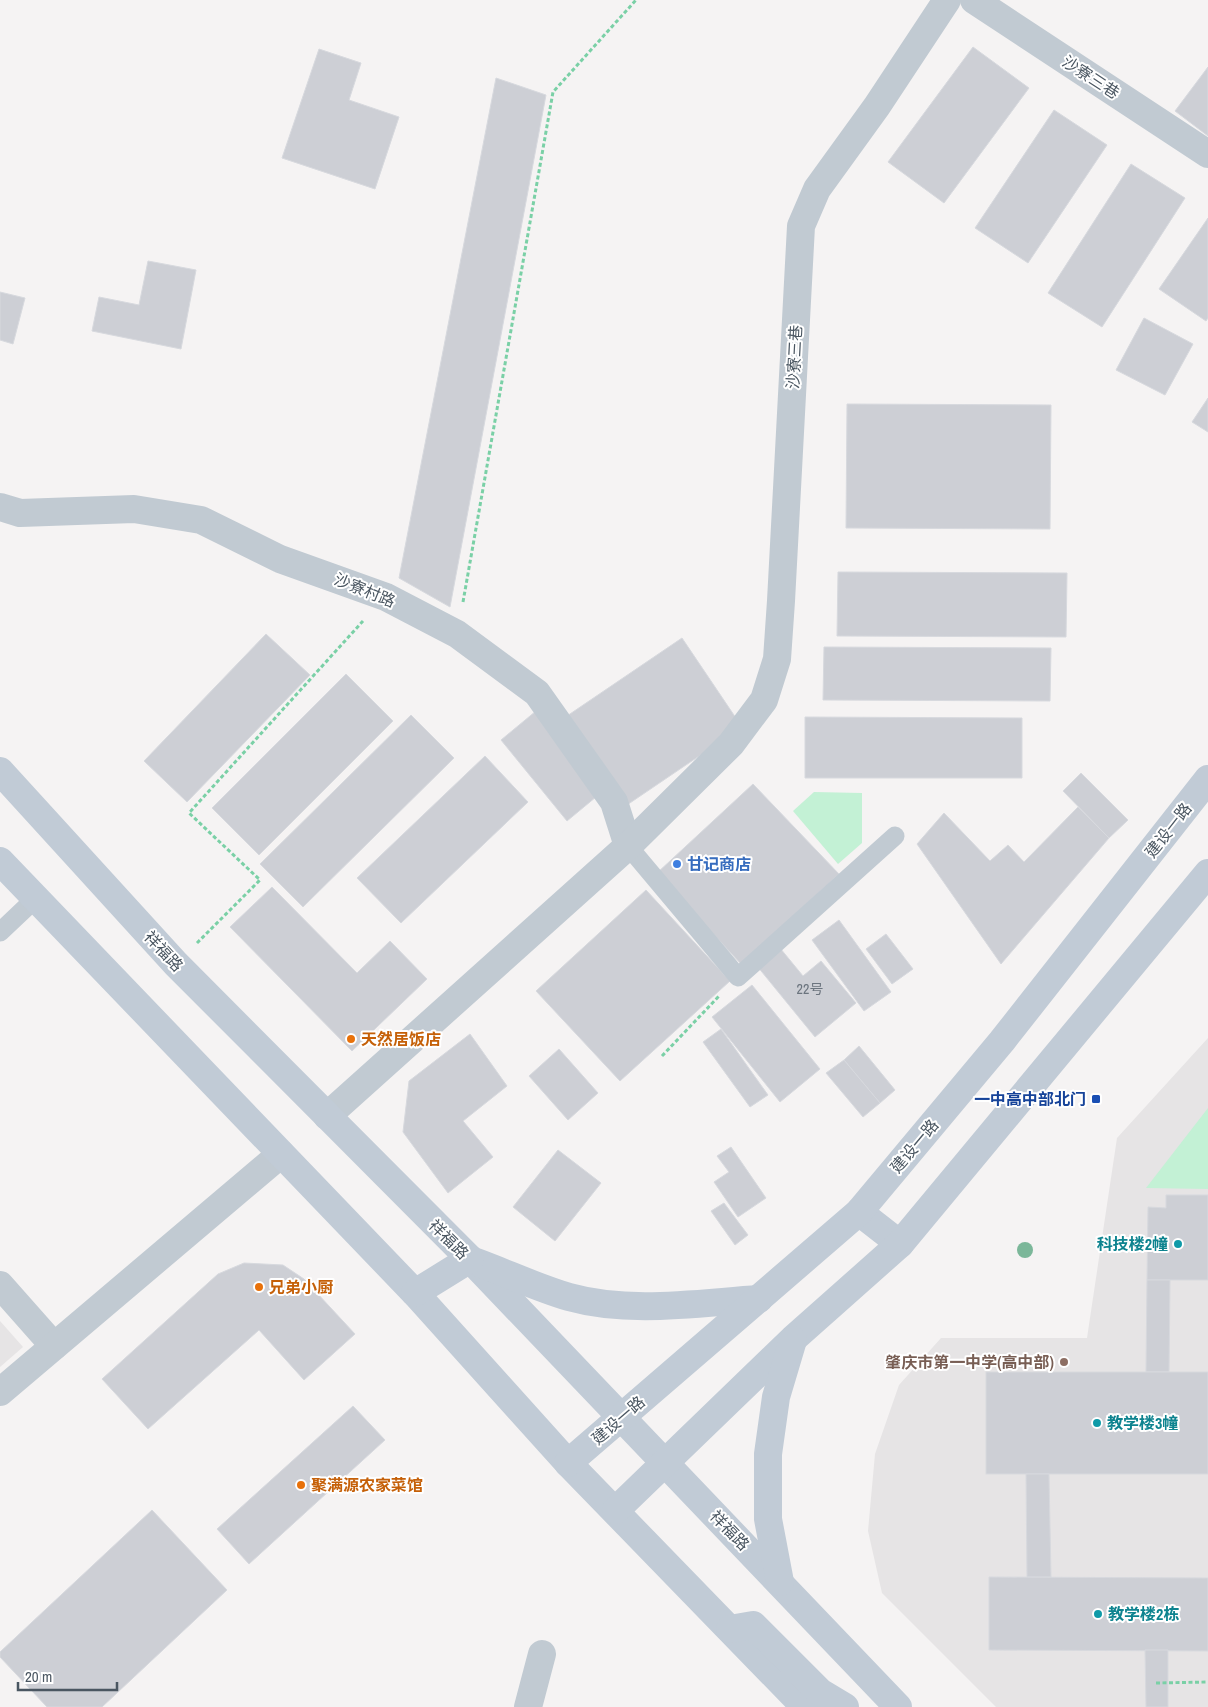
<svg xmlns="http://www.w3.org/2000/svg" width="1208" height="1707" font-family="'Archivo Narrow','Noto Sans SC',sans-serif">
<rect width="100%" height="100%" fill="#f5f3f3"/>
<g fill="#e6e4e5">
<path d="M 1208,1038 L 1208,1707 L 996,1707 L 882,1593 L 868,1531 L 875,1454 L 899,1385 L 941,1338 L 1087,1338 L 1117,1138 Z"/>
<path d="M 0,1321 L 23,1347 L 0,1367 Z"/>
</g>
<g fill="#c3f1d5">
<path d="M 814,792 L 862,793 L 862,843 L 838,864 L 793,811 Z"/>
<path d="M 1208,1108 L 1208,1189 L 1146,1188 Z"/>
</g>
<g fill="#cdcfd5" stroke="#d7d9de">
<path d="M 973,47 L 1029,88 L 944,203 L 888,162 Z"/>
<path d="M 319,49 L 361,63 L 349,100 L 399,117 L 375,189 L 282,158 Z"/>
<path d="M 1208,67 L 1208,136 L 1175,111 Z"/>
<path d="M 496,78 L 546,95 L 450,607 L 399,578 Z"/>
<path d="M 1054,110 L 1107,145 L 1028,263 L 975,228 Z"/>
<path d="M 1131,164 L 1185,198 L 1102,327 L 1048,293 Z"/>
<path d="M 1208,218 L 1208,318 L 1206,321 L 1159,289 Z"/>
<path d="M 148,261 L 196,270 L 181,349 L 92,331 L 99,297 L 139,305 Z"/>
<path d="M 0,292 L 25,298 L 13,344 L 0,340 Z"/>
<path d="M 1144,318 L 1193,344 L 1165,395 L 1116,370 Z"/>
<path d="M 1208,398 L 1208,432 L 1192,422 Z"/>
<path d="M 847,404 L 1051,405 L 1050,529 L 846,528 Z"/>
<path d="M 838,572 L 1067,573 L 1066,637 L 837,636 Z"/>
<path d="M 266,634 L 310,675 L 187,802 L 144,761 Z"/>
<path d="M 682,638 L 742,727 L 624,807 L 564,718 Z"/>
<path d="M 824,647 L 1051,648 L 1050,701 L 823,700 Z"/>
<path d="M 346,674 L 393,721 L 259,855 L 212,808 Z"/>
<path d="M 536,711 L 602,792 L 567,821 L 501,740 Z"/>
<path d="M 411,715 L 454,758 L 303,907 L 260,864 Z"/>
<path d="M 805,717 L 1022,718 L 1022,778 L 805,778 Z"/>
<path d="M 485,756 L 528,802 L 401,923 L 357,878 Z"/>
<path d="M 1081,773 L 1128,820 L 1109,838 L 1063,791 Z"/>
<path d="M 753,784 L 839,874 L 741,964 L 657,873 Z"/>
<path d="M 1078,807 L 1109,838 L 1001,964 L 917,844 L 944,813 L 990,861 L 1008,845 L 1024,862 Z"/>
<path d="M 272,887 L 357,973 L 390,941 L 427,979 L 352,1051 L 230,927 Z"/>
<path d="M 646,890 L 730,981 L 620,1081 L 536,991 Z"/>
<path d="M 839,920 L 891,992 L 864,1011 L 812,940 Z"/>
<path d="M 886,934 L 913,969 L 892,984 L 866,949 Z"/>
<path d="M 780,948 L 803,976 L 821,961 L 856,1003 L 815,1037 L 757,966 Z"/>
<path d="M 752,985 L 820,1069 L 780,1102 L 712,1017 Z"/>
<path d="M 721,1029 L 768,1095 L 750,1107 L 703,1042 Z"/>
<path d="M 470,1034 L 507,1086 L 463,1121 L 493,1157 L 448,1193 L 403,1132 L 409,1081 Z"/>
<path d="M 859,1046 L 895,1090 L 880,1103 L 844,1060 Z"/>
<path d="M 559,1049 L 598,1093 L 568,1120 L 529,1076 Z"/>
<path d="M 844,1060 L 880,1103 L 863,1117 L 826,1073 Z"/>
<path d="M 731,1147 L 766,1198 L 738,1217 L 714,1182 L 729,1172 L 717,1156 Z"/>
<path d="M 558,1150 L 601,1183 L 555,1241 L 513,1207 Z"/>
<path d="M 1166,1195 L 1208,1195 L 1208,1280 L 1147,1280 L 1148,1207 L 1166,1208 Z"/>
<path d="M 724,1203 L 748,1235 L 735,1245 L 711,1211 Z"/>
<path d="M 244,1263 L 283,1265 L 304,1279 L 355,1334 L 304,1380 L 259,1330 L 148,1429 L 102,1379 L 218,1274 Z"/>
<path d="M 1147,1280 L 1170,1280 L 1169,1372 L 1146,1372 Z"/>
<rect x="986" y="1372" width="222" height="102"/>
<path d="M 353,1406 L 385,1440 L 249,1564 L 217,1529 Z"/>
<path d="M 1026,1474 L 1049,1474 L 1051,1577 L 1027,1577 Z"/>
<path d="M 152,1510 L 227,1590 L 102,1707 L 47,1707 L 0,1657 L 0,1652 Z"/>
<path d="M 989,1577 L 1208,1578 L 1208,1651 L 989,1650 Z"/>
<path d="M 1145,1650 L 1168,1650 L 1168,1707 L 1146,1707 Z"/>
</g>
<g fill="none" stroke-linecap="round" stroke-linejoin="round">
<g stroke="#7ad0a6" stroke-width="3" stroke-dasharray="4 2.5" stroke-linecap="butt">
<path d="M 463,602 L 553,92 L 636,0"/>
<path d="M 197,943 L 260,880 L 189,813 L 363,621"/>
<path d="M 662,1056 L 720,995"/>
<path d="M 1156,1683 L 1208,1682"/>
</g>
<g stroke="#c1cad2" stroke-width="19">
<path d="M 628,846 L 738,977 L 895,836"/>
<path d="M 0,932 L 36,898"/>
</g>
<g stroke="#c1cad2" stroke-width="28">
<path d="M 974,0 L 1208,154"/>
<path d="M 0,507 L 20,513 L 134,509 L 201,520 L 280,559 L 386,597 L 457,634 L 537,693 L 614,802 L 628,846"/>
<path d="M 327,1116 L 628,846 L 731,744 L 764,700 L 777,659 L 781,601 L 801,226 L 817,189 L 877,106 L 947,0"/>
<path d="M 0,1285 L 54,1346"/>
<path d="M 0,1392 L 281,1154"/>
<path d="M 528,1707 L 542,1654"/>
</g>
<g stroke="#c1cbd6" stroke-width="28">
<path d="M 0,771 L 176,964 L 470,1259 L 898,1707"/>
<path d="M 0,861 L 415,1293 L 568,1463 L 805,1707"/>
<path d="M 859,1212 L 900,1244"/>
<path d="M 476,1262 C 506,1273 538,1288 569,1297 C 630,1314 697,1303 759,1299"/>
<path d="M 415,1293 L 470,1259"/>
<path d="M 568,1463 L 859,1212 L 1002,1041 L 1208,779"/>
<path d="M 616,1510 L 793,1339 L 900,1244 L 1208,873"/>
<path d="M 780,1582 L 768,1519 L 768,1454 L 776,1397 L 793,1340"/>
<path d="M 730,1629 L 753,1625 L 820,1692 L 845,1707"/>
</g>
</g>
<circle fill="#7bb799" cx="1025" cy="1250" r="8"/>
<circle fill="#3f7fe0" stroke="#fff" stroke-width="2" cx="677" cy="864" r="5"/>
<g fill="#e8710a" stroke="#fff" stroke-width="2">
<circle cx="351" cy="1039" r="5"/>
<circle cx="259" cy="1287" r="5"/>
<circle cx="301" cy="1485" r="5"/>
</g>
<rect fill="#1a4fb4" stroke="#fff" stroke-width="2" x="1091" y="1094" width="10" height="10" rx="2.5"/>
<g fill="#0f9aa8" stroke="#fff" stroke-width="2">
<circle cx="1178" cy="1244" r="5"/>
<circle cx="1097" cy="1423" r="5"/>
<circle cx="1098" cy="1614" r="5"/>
</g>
<circle fill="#8d6e63" stroke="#fff" stroke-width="2" cx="1064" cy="1362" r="5"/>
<g text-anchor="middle" stroke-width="4" stroke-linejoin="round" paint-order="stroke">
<g font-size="14" fill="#6b747e">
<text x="810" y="994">22号</text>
</g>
<g font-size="16" fill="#4a5661" stroke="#fff">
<text transform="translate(1091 77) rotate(33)" y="6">沙寮三巷</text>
<text transform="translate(794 357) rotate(-87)" y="6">沙寮三巷</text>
<text transform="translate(365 590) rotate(22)" y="6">沙寮村路</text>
<text transform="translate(1168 830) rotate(-52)" y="6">建设一路</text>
<text transform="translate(164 951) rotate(47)" y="6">祥福路</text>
<text transform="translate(914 1146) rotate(-50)" y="6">建设一路</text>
<text transform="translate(449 1239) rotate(45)" y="6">祥福路</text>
<text transform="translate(618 1420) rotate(-41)" y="6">建设一路</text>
<text transform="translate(730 1530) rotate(46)" y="6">祥福路</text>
</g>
<g font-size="16" font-weight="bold" fill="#366cbe" stroke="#fff" text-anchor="start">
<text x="687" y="870">甘记商店</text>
</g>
<g font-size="16" font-weight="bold" fill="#c56008" stroke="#fff" text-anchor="start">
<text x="361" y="1045">天然居饭店</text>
<text x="269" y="1293">兄弟小厨</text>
<text x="311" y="1491">聚满源农家菜馆</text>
</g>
<g font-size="16" font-weight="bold" fill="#164399" stroke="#fff" text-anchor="end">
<text x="1086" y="1105">一中高中部北门</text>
</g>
<g font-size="16" font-weight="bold" fill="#0d838f" stroke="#fff" text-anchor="start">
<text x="1168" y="1250" text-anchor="end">科技楼2幢</text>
<text x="1107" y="1429">教学楼3幢</text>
<text x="1108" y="1620">教学楼2栋</text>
</g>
<g font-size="16" font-weight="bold" fill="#785e54" stroke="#fff" text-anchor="end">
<text x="1054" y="1368">肇庆市第一中学(高中部)</text>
</g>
</g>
<path d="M18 1682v8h99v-8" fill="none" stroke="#4a5661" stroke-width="2.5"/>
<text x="25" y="1682" font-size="15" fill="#4a5661" stroke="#ffffff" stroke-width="4" paint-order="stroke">20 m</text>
</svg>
